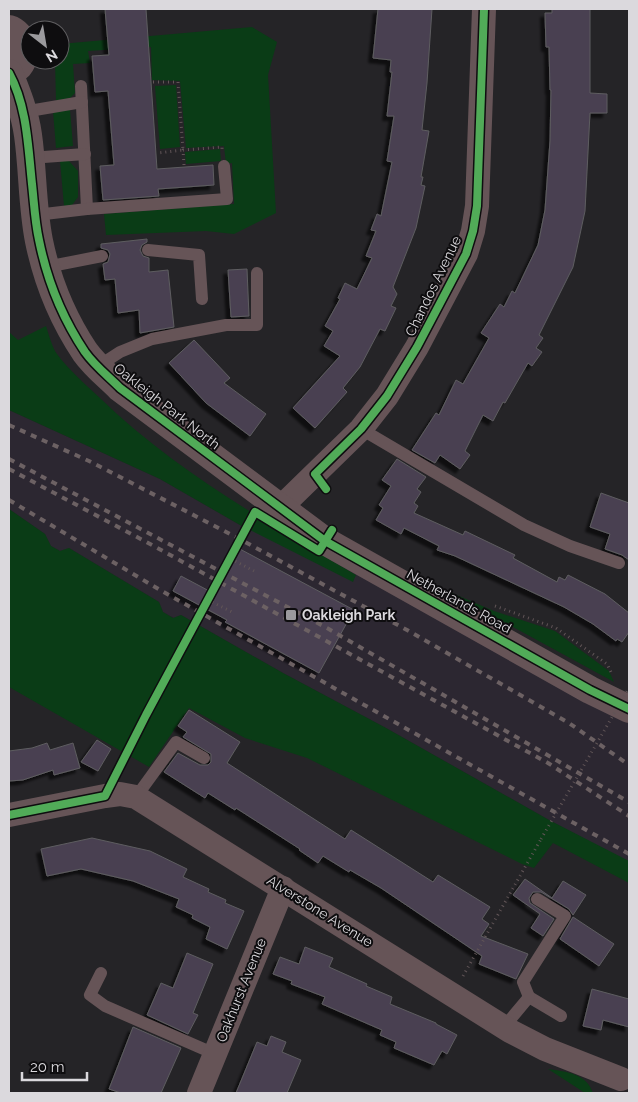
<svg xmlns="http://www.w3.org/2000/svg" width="638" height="1102" font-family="Raleway,sans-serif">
<defs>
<filter id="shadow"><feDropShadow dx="-4.5" dy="4.5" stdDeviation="1" flood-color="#0009"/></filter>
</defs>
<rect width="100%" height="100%" fill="#252427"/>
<path fill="#2c2731" d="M 9,410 L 160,479 L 240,525 L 356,574 L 254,514 L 292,535 L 319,546 L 629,709 L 629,863 L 549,820 L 386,728 L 283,673 L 181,615 L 174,618 L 163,612 L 159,602 L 69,548 L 60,551 L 51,546 L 45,534 L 9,509 Z"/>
<g fill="#0a3c16">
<path d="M 252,27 L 277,42 L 268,75 L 276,213 L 234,234 L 206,231 L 106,235 L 104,214 L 234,204 L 232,163 L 226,164 L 224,146 L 186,148 L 180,81 L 152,80 L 151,47 L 88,51 L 90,63 L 73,64 L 75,93 L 70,98 L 56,101 L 55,60 L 60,60 L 60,44 Z"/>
<path d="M 176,85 L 180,147 L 160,149 L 155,86 Z"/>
<path d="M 70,110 L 73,146 L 56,148 L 53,111 Z"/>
<path d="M 220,149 L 221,161 L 186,164 L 185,152 Z"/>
<path d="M 60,161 L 69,161 L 78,171 L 78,197 L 72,205 L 64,206 Z"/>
<path d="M 46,326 C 49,335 52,347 57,354 C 69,370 85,384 100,398 C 175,471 267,522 356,575 L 353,582 L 240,525 L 160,479 L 9,410 L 9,332 L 18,340 Z"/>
<path d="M 9,509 L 45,534 L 51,546 L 60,551 L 69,548 L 159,602 L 163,612 L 173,618 L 181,615 L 283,673 L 386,728 L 549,820 L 629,861 L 629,883 L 553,843 L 534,868 L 522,864 L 307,758 L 245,738 L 189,708 L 149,767 L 9,687 Z"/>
<path d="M 445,590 L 494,611 L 555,631 L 609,671 L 614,682 Z"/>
<path d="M 548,1069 C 567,1072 586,1073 593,1093 L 585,1093 Z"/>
</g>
<g fill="#494151" stroke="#5e5d60" filter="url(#shadow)">
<path d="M 105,9 L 146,9 L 157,169 L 213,165 L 214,185 L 158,189 L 159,196 L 103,200 L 100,166 L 114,165 L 108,91 L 95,92 L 92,56 L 109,55 Z"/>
<path d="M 378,9 L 432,9 L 427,83 L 422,130 L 429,131 L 421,177 L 423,177 L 421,185 L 425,186 L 416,228 L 393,287 L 397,294 L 391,306 L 396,308 L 385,331 L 380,329 L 360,367 L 343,388 L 347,392 L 315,428 L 293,408 L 340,356 L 324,346 L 333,331 L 325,326 L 340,299 L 338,298 L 345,283 L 357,289 L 372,258 L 366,256 L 376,231 L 371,230 L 377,214 L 381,216 L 392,162 L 387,161 L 394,116 L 387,116 L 392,72 L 390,72 L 391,60 L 373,58 Z"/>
<path d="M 552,9 L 590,9 L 590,93 L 607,94 L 607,113 L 590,113 L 585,211 L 573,267 L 539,335 L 543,338 L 536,348 L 542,352 L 532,366 L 528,363 L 505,403 L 503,402 L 493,421 L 483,415 L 465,451 L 470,455 L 460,469 L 440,455 L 435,463 L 412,450 L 436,413 L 439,415 L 456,380 L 463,384 L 489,338 L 481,333 L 500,304 L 504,307 L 512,291 L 515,293 L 538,245 L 545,210 L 550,141 L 551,90 L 550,90 L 549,47 L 546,47 L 545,13 L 552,13 Z"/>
<path d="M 147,239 L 147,242 L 142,245 L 140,250 L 143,256 L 149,258 L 149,272 L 168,270 L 174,327 L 140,333 L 139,310 L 118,313 L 115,279 L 105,280 L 103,264 L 108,262 L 110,254 L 108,250 L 101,248 L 101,244 Z"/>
<path d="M 247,269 L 249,316 L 231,317 L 228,270 Z"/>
<path d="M 194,340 L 230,378 L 224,383 L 266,414 L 250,436 L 206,403 L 169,363 Z"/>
<path d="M 397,459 L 426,477 L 417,489 L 421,492 L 414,503 L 418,506 L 414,513 L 463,535 L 465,531 L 515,555 L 513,558 L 557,582 L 559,577 L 565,580 L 568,575 L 605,594 L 629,613 L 629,632 L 622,642 L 617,639 L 616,641 L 593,624 L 564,607 L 455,556 L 437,550 L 439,546 L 404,528 L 401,534 L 376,520 L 383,508 L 379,505 L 391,486 L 382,480 Z"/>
<path d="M 601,493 L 629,503 L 629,560 L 622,555 L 605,549 L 610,534 L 590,527 Z"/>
<path d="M 238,548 L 354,610 L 319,673 L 225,622 L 227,620 L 173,591 L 181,576 L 213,593 Z"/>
<path d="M 189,710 L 240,742 L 227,763 L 345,839 L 351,830 L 433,882 L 438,875 L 490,907 L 482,919 L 489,924 L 481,936 L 528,954 L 516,979 L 479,964 L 482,956 L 381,888 L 350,870 L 349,872 L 323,856 L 318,863 L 299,850 L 300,849 L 236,808 L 235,810 L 208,793 L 205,798 L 164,772 L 178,753 L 200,765 L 208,765 L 211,762 L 211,754 L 183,737 L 187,732 L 178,726 Z"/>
<path d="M 97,740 L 111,749 L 98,771 L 81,762 Z"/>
<path d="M 47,743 L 50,750 L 73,743 L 80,768 L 54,775 L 53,770 L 23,780 L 9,781 L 9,751 L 32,748 Z"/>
<path d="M 92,838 L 150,851 L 187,869 L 183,877 L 209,889 L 208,892 L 226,900 L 225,903 L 244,911 L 227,949 L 206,939 L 210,927 L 192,918 L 193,915 L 176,907 L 179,899 L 133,881 L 81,869 L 47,876 L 41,849 Z"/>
<path d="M 525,879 L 552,898 L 563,881 L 586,895 L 573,915 L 569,909 L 541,892 L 533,892 L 529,898 L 530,903 L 554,919 L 543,936 L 531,928 L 540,914 L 513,895 Z"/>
<path d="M 573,917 L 614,944 L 599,966 L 560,939 Z"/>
<path d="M 305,947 L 333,958 L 329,967 L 367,984 L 366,986 L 392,997 L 390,1004 L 436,1023 L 436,1024 L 457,1035 L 447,1054 L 442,1051 L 434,1065 L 394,1048 L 396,1042 L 380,1035 L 382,1030 L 322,1004 L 325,997 L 291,984 L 292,981 L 273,974 L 280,957 L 299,964 Z"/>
<path d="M 187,953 L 213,964 L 193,1013 L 198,1015 L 188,1034 L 147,1015 L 161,983 L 173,988 Z"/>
<path d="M 592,989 L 629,999 L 629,1027 L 603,1020 L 601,1030 L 583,1026 Z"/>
<path d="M 133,1027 L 181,1048 L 161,1093 L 121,1093 L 109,1089 Z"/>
<path d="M 271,1036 L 286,1042 L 282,1052 L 301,1060 L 287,1093 L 236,1093 L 257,1042 L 267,1046 Z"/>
</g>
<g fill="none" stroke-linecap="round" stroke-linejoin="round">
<g stroke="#615557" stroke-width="3" stroke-dasharray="1 4" stroke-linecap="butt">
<path d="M 153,82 L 178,82 L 183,150 L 158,153"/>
<path d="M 184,165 L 183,150 L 222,147 L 222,150"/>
<path d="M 231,559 L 254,571"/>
<path d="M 208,600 L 232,612"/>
<path d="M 495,606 L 556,628 L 607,664 L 611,672"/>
<path d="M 116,773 L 146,715 L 185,643"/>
<path d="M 463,976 L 541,839"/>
</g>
<g stroke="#665457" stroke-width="12">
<path d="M 81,86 L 87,209"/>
<path d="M 23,112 L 82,102"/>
<path d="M 30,158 L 85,154"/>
<path d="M 36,215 L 87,209 L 227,199 L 224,166"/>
<path d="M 148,250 L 199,255 L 202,299"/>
<path d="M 46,267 L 102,256"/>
<path d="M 97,367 L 120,352 L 152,339 L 226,325 L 257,325 L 257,273"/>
<path d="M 361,429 L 524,525 L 570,546 L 619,563"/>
<path d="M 136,797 L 176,742 L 204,758"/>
<path d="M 101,973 L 90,995 L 105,1006 L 215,1054"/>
<path d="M 529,997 L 561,1016"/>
<path d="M 504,1027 L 529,997 L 523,982 L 565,916 L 537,899"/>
</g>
<g stroke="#665457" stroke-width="24">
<path d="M 281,507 L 361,429 L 387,396 L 417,347 L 466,254 L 473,231 L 477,206 L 484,9"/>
<path d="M 9,815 L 105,796 L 120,794 L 136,797 L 510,1031 L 545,1049 L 621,1079"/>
<path d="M 199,1093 L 283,888"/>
</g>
<g stroke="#665457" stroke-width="28">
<path d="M 9,29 C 23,33 29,54 19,66 C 16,69 12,71 9,73"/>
<path d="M 9,73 C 17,93 25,113 28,135 C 33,170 32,206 39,241 C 47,280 63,319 85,352 C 95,366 108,376 120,388 L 325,541 L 590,690 L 629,709"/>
</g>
<g stroke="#6c6163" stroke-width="4" stroke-dasharray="6 6" stroke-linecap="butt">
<path d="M 9,425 L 89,461 L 236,537 L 407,630 L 569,723 L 629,765"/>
<path d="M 9,459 L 327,628 L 629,802"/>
<path d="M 9,469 L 152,545 L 548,763 L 629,816"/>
<path d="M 9,500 L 160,590 L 629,854"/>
</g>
<g stroke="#615557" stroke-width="3" stroke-dasharray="1 4" stroke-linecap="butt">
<path d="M 185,643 L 255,512"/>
<path d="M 541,839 L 629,688"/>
</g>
<defs>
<g id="cycleway">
<path d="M 9,73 C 27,106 28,146 32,184 C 34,202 35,222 39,240 C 47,280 63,319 85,352 C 95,366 108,376 120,388 L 325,541 L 590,690 L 629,709"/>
<path d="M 326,489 L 315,474 L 361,429 L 387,396 L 417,347 L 466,254 L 473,231 L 477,206 L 484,9"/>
<path d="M 9,815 L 105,796 L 146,715 L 255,512 L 319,551 L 332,530"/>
</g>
</defs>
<use href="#cycleway" stroke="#0e0d0f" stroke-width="11"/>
<use href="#cycleway" stroke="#51ab58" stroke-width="8"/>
</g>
<rect fill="#9b9a9d" stroke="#0e0d0f" stroke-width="2" x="285" y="609" width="12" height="12" rx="2.5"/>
<g text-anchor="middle" stroke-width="4" stroke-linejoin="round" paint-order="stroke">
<g font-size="14" fill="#dbd9dd" stroke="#0e0d0f">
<text transform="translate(433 286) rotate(-64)" y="5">Chandos Avenue</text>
<text transform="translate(167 406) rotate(38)" y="5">Oakleigh Park North</text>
<text transform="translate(459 601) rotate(29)" y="5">Netherlands Road</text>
<text transform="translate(320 911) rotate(32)" y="5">Alverstone Avenue</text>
<text transform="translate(241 990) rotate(-68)" y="5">Oakhurst Avenue</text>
</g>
<g font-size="14" font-weight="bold" fill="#dbd9dd" stroke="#0e0d0f" text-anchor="start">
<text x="302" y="620">Oakleigh Park</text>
</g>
</g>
<rect width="638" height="1102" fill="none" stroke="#dbd9dd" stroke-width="20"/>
<g transform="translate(45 45) rotate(149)"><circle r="24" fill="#0e0d0f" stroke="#605f61"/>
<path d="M0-4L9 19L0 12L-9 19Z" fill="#9b9a9d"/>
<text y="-8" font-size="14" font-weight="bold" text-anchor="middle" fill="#dbd9dd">N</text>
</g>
<path d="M22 1072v8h65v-8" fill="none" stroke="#dbd9dd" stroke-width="2.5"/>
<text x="30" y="1072" font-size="15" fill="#dbd9dd" stroke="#0e0d0f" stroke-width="4" paint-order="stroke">20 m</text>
</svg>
